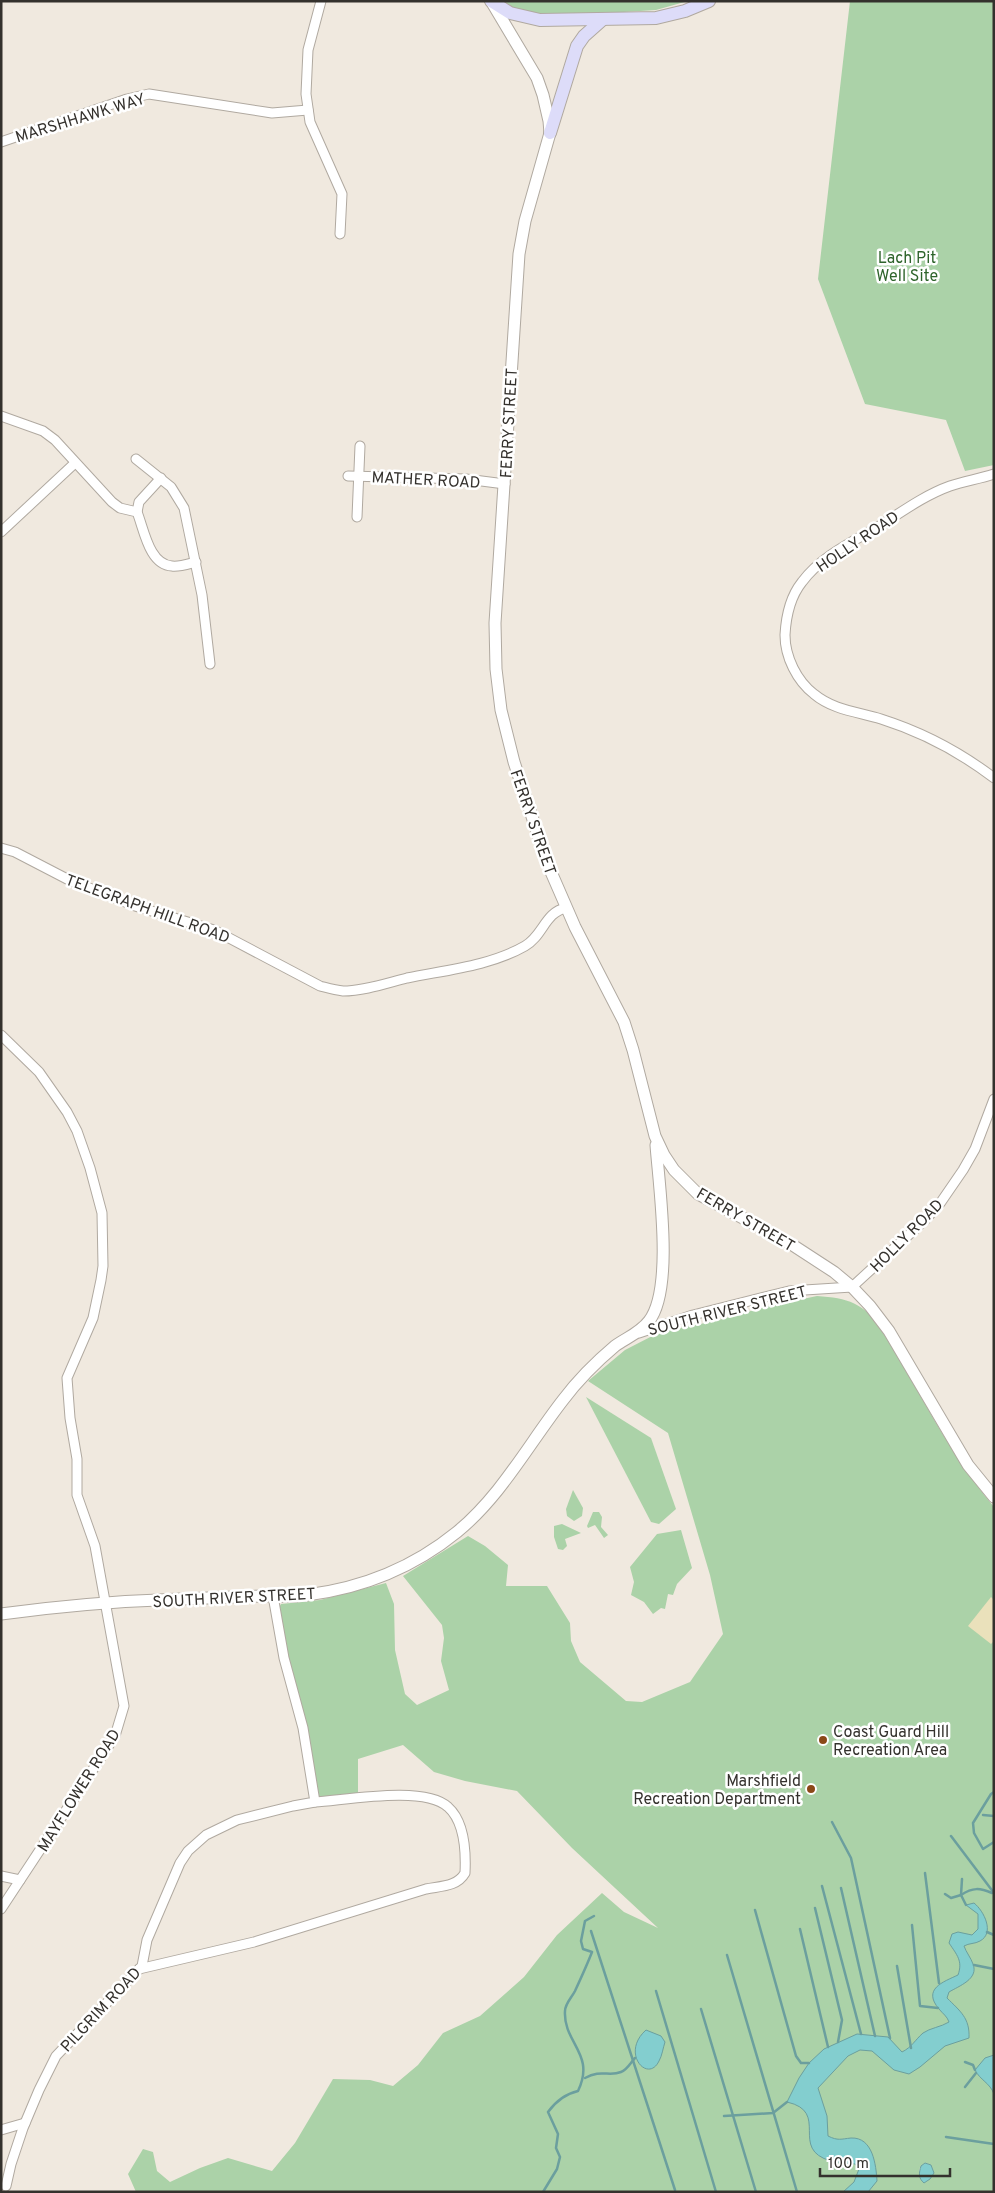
<svg xmlns="http://www.w3.org/2000/svg" width="995" height="2193" font-family="Overpass,sans-serif">
<rect width="100%" height="100%" fill="#f0e9df"/>
<g fill="#abd2a8" fill-rule="evenodd">
<path d="M 503,1 L 688,1 L 656,10 L 608,13 L 532,13 L 516,9 Z"/>
<path d="M 850,1 L 994,1 L 994,465 L 965,471 L 946,420 L 865,404 L 818,279 Z"/>
<path d="M 817,1296 C 848,1298 863,1303 883,1329 C 918,1390 949,1453 994,1507 L 994,2192 L 136,2192 L 128,2174 L 143,2149 L 153,2152 L 157,2171 L 170,2182 L 200,2168 L 228,2158 L 272,2171 L 295,2143 L 333,2079 L 370,2080 L 393,2086 L 418,2065 L 443,2033 L 480,2016 L 524,1977 L 557,1935 L 602,1893 L 624,1912 L 658,1928 L 572,1848 L 517,1791 L 465,1781 L 434,1772 L 403,1745 L 358,1759 L 358,1799 L 315,1802 L 276,1613 L 281,1604 L 320,1600 L 386,1583 L 394,1604 L 395,1650 L 405,1694 L 417,1705 L 449,1690 L 441,1661 L 444,1638 L 442,1625 L 403,1576 L 468,1536 L 485,1546 L 508,1565 L 506,1586 L 547,1586 L 570,1623 L 571,1641 L 580,1662 L 626,1701 L 642,1702 L 690,1682 L 723,1634 L 710,1575 L 668,1433 L 588,1381 L 625,1350 L 660,1332 L 715,1321 L 765,1307 ZM 925,2163 L 931,2165 L 934,2173 L 924,2183 C 918,2178 919,2173 920,2167 Z"/>
<path d="M 586,1397 L 651,1438 L 676,1509 L 659,1524 L 651,1522 Z"/>
<path d="M 573,1490 L 583,1508 L 582,1516 L 574,1521 L 567,1516 L 566,1509 Z"/>
<path d="M 593,1512 L 599,1512 L 602,1517 L 601,1527 L 608,1535 L 604,1538 L 595,1525 L 588,1528 L 587,1526 Z"/>
<path d="M 562,1524 L 581,1533 L 565,1539 L 567,1546 L 563,1550 L 558,1549 L 554,1537 L 554,1526 Z"/>
<path d="M 681,1530 L 692,1568 L 677,1584 L 673,1595 L 668,1594 L 665,1609 L 661,1608 L 653,1614 L 644,1602 L 631,1595 L 634,1582 L 630,1567 L 657,1534 Z"/>
</g>
<path fill="#eae1bb" d="M 991,1597 L 994,1600 L 994,1641 L 991,1644 L 968,1626 Z"/>
<g fill="#83cecf" stroke="#6b9f9e">
<path d="M 974,1903 C 984,1911 995,1933 980,1941 C 975,1944 969,1943 964,1946 C 966,1952 971,1958 973,1964 C 979,1979 959,1986 949,1992 L 947,1998 C 960,2011 970,2018 969,2038 L 945,2046 L 920,2067 L 909,2074 L 894,2070 L 872,2051 L 860,2050 L 848,2056 L 818,2088 L 827,2116 L 828,2136 C 838,2141 841,2139 851,2138 C 873,2137 876,2165 877,2181 L 868,2192 L 843,2192 L 854,2182 L 859,2169 L 855,2164 C 847,2163 839,2163 831,2161 C 788,2149 831,2112 787,2102 L 799,2078 L 809,2063 L 824,2049 L 857,2034 L 888,2037 L 902,2052 C 912,2047 915,2040 923,2033 C 930,2028 941,2027 949,2022 C 947,2016 943,2014 939,2009 C 922,1989 943,1982 958,1975 C 963,1961 957,1955 949,1943 L 952,1934 L 958,1932 L 972,1935 L 978,1929 L 978,1914 L 966,1905 Z"/>
<path d="M 646,2030 L 661,2036 L 665,2042 C 663,2048 662,2056 659,2061 C 648,2084 620,2053 646,2030 Z"/>
<path d="M 994,2055 L 994,2094 C 990,2083 980,2080 975,2070 L 985,2058 Z"/>
<path d="M 925,2163 L 931,2165 L 934,2173 L 930,2179 L 924,2183 C 918,2178 919,2173 921,2166 Z"/>
</g>
<g fill="none" stroke-linecap="round" stroke-linejoin="round">
<g stroke="#6b9f9e" stroke-width="2.5">
<path d="M 994,1792 L 991,1794 L 973,1823 L 974,1833 L 983,1849 L 994,1842"/>
<path d="M 983,1815 L 994,1816"/>
<path d="M 832,1822 L 851,1858 L 890,2038"/>
<path d="M 951,1836 L 994,1893"/>
<path d="M 925,1873 L 939,1983"/>
<path d="M 822,1886 L 861,2034"/>
<path d="M 841,1888 L 875,2036"/>
<path d="M 945,1894 L 951,1898 L 961,1895 L 962,1879"/>
<path d="M 966,1905 L 961,1895 C 973,1887 980,1888 992,1893"/>
<path d="M 815,1908 L 842,2020 L 838,2042"/>
<path d="M 755,1910 L 796,2056 L 801,2063 L 809,2063"/>
<path d="M 912,1925 L 920,2006 L 938,2008"/>
<path d="M 800,1929 L 828,2047"/>
<path d="M 591,1931 L 675,2190"/>
<path d="M 987,1932 L 994,1935"/>
<path d="M 727,1955 L 797,2192"/>
<path d="M 974,1965 L 994,1969"/>
<path d="M 897,1966 L 911,2048"/>
<path d="M 656,1991 L 716,2192"/>
<path d="M 701,2009 L 756,2192"/>
<path d="M 965,2062 L 973,2065 L 975,2070"/>
<path d="M 585,2078 C 601,2069 609,2077 621,2072 C 627,2070 631,2062 635,2058"/>
<path d="M 965,2087 L 976,2073"/>
<path d="M 724,2116 L 773,2113 L 787,2102"/>
<path d="M 946,2137 L 994,2144"/>
<path d="M 543,2192 L 557,2169 L 560,2157 L 556,2148 L 558,2134 L 548,2112 C 556,2101 565,2094 578,2091 C 596,2054 563,2043 565,2011 C 565,2004 572,1997 575,1991 C 581,1978 587,1965 592,1952 L 583,1949 L 581,1941 L 585,1921 L 594,1916"/>
</g>
<defs>
<g id="minor">
<path d="M 321,1 L 308,50 L 306,94 L 310,122 L 342,194 L 340,234"/>
<path d="M 1,142 L 127,99 L 149,94 L 272,113 L 308,110"/>
<path d="M 1,416 L 43,431 L 55,440 L 112,502 L 120,508 L 137,512 C 144,529 149,565 172,566 C 179,567 188,564 196,562"/>
<path d="M 136,459 L 171,487 L 184,508 L 202,595 L 210,664"/>
<path d="M 994,474 C 979,479 964,481 950,486 C 925,495 903,511 881,525 C 854,541 821,556 802,582 C 790,597 786,616 785,635 C 785,657 797,681 814,694 C 833,710 858,712 881,719 C 922,732 960,752 994,778"/>
<path d="M 348,476 L 466,479 L 505,484"/>
<path d="M 137,512 L 139,502 L 161,478"/>
<path d="M 357,517 L 360,446"/>
<path d="M 1,532 L 75,463"/>
<path d="M 1,848 L 15,852 L 69,880 L 135,906 L 214,930 L 320,986 C 328,988 335,990 343,991 C 364,991 387,983 407,978 C 446,970 490,966 525,946 C 543,936 545,912 566,908"/>
<path d="M 1,1035 L 39,1072 L 67,1112 L 77,1131 L 90,1168 L 102,1213 L 103,1266 L 101,1280 L 93,1318 L 67,1378 L 70,1418 L 77,1459 L 77,1495 L 95,1546 L 124,1706 L 115,1736 L 1,1909"/>
<path d="M 639,1333 L 693,1315 L 789,1291 L 852,1287 L 925,1220 L 941,1202 L 963,1170 L 975,1149 L 994,1099"/>
<path d="M 1,1876 L 20,1880"/>
<path d="M 139,1969 L 254,1942 L 426,1889 C 440,1886 457,1887 465,1873 C 466,1852 465,1822 448,1807 C 425,1785 346,1800 315,1802"/>
<path d="M 1,2130 L 25,2123"/>
<path d="M 6,2186 L 11,2164 L 23,2128 L 39,2090 L 56,2056 L 142,1966 L 147,1940 L 180,1863 L 188,1851 L 206,1835 L 237,1820 L 293,1806 L 315,1802 L 303,1728 L 284,1658 L 273,1596"/>
</g>
<g id="tertiary">
<path d="M 491,1 L 537,78 L 543,95 L 549,121 L 550,133 L 525,221 L 519,254 L 495,623 L 496,669 L 501,710 L 514,762 L 548,865 L 575,927 L 624,1022 L 633,1050 L 655,1136 L 664,1155 L 674,1170 L 698,1194 L 791,1244 L 834,1272 L 852,1287 L 870,1306 L 889,1331 L 968,1465 L 994,1497"/>
<path d="M 1,1614 C 60,1606 120,1601 180,1599 C 208,1598 236,1597 264,1596 C 278,1596 293,1597 307,1595 C 362,1588 414,1567 457,1532 C 501,1496 528,1445 563,1400 C 578,1380 596,1362 615,1346 C 626,1338 640,1333 649,1321 C 674,1289 659,1186 656,1145"/>
</g>
<g id="secondary">
<path d="M 491,1 L 510,13 L 540,20 L 656,18 L 685,11 L 709,1"/>
<path d="M 550,133 L 577,46 L 584,36 L 602,20"/>
</g>
</defs>
<use href="#minor" stroke="#b0a9a0" stroke-width="11"/>
<use href="#tertiary" stroke="#b0a9a0" stroke-width="13"/>
<use href="#secondary" stroke="#b0a9a0" stroke-width="14"/>
<use href="#minor" stroke="#fff" stroke-width="9"/>
<use href="#tertiary" stroke="#fff" stroke-width="11"/>
<use href="#secondary" stroke="#dddcf9" stroke-width="12"/>
</g>
<g fill="#8b4918" stroke="#fff" stroke-width="2">
<circle cx="823" cy="1740" r="5"/>
<circle cx="811" cy="1789" r="5"/>
</g>
<g text-anchor="middle" stroke-width="5" stroke-linejoin="round" paint-order="stroke">
<g font-size="16" fill="#34312d" stroke="#fff">
<text transform="translate(80 117) rotate(-17)" y="6">MARSHHAWK WAY</text>
<text transform="translate(508 423) rotate(-87)" y="6">FERRY STREET</text>
<text transform="translate(426 479) rotate(3)" y="6">MATHER ROAD</text>
<text transform="translate(857 541) rotate(-34)" y="6">HOLLY ROAD</text>
<text transform="translate(534 822) rotate(71)" y="6">FERRY STREET</text>
<text transform="translate(148 908) rotate(20)" y="6">TELEGRAPH HILL ROAD</text>
<text transform="translate(746 1219) rotate(30)" y="6">FERRY STREET</text>
<text transform="translate(906 1235) rotate(-45)" y="6">HOLLY ROAD</text>
<text transform="translate(727 1310) rotate(-14)" y="6">SOUTH RIVER STREET</text>
<text transform="translate(234 1597) rotate(-3)" y="6">SOUTH RIVER STREET</text>
<text transform="translate(78 1790) rotate(-58)" y="6">MAYFLOWER ROAD</text>
<text transform="translate(100 2009) rotate(-47)" y="6">PILGRIM ROAD</text>
</g>
<g font-size="16" fill="#2e642b" stroke="#fff">
<text x="907" y="263">Lach Pit<tspan x="907" dy="18">Well Site</tspan></text>
</g>
<g font-size="16" fill="#34312d" stroke="#fff" text-anchor="start">
<text x="833" y="1737">Coast Guard Hill<tspan x="833" dy="18">Recreation Area</tspan></text>
<text x="801" y="1786" text-anchor="end">Marshfield<tspan x="801" dy="18">Recreation Department</tspan></text>
</g>
</g>
<rect width="995" height="2193" fill="none" stroke="#34312d" stroke-width="5"/>
<path d="M820 2168v8h130v-8" fill="none" stroke="#34312d" stroke-width="2.5"/>
<text x="828" y="2168" font-size="15" fill="#34312d" stroke="#ffffff" stroke-width="4" paint-order="stroke">100 m</text>
</svg>
